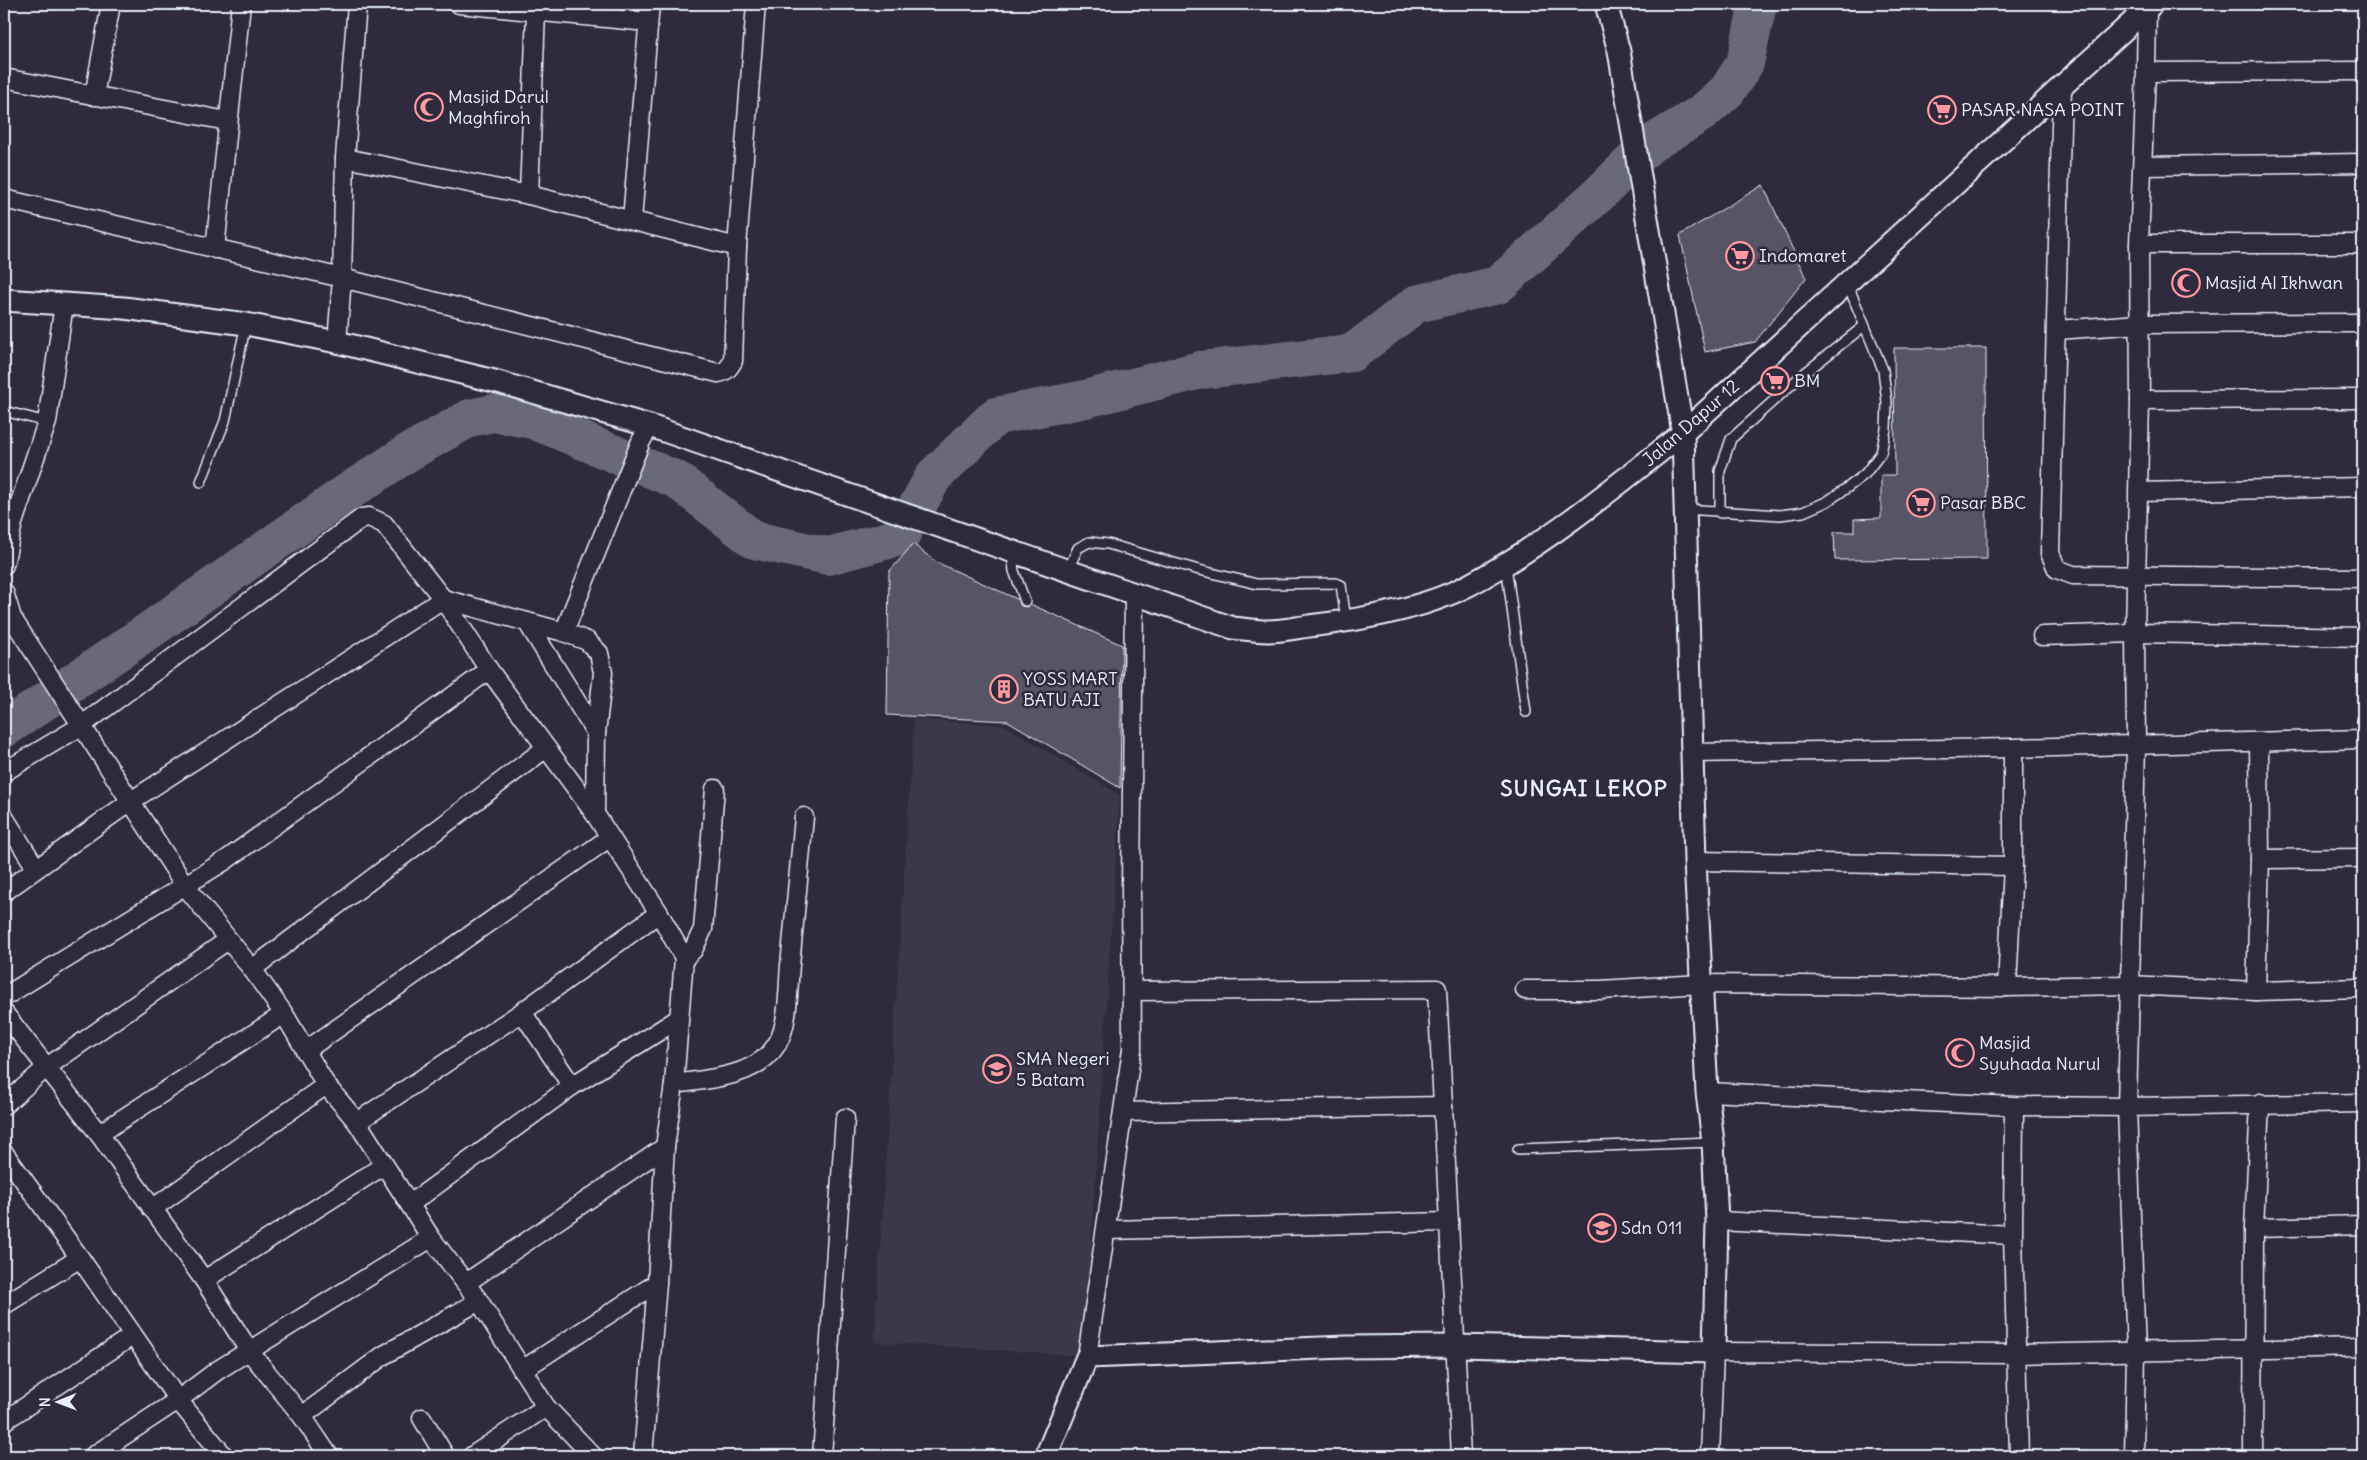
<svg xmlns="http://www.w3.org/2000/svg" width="2367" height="1460" font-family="Delius,sans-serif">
<rect width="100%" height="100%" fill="#2f2a3d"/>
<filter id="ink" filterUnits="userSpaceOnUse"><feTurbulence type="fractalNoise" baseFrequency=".02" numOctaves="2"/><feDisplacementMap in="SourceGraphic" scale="10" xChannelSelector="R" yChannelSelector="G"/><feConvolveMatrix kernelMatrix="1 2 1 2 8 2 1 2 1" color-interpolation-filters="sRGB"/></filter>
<g filter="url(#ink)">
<path fill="#3b3749" d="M 914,719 L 1004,725 L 1120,795 L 1084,1356 L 874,1342 Z"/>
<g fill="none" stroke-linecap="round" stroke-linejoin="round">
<path stroke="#696978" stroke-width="38" d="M 4,729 L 143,635 L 339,498 L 409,452 L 470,418 L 493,413 L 533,420 L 677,480 L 754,540 L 828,556 L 900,537 L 934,476 L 996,416 L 1081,400 L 1201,370 L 1352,353 L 1416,304 L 1498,285 L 1599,194 L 1649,145 L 1702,113 L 1727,91 L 1745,63 L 1758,4"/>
</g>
<g fill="#575565" stroke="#e8f1f8">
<path d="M 1763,185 L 1806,278 L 1755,342 L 1705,352 L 1680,235 Z"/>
<path d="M 1894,348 L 1986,348 L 1987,559 L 1835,560 L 1834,532 L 1854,532 L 1854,519 L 1881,518 L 1881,475 L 1895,475 Z"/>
<path d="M 913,544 L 936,562 L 1017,599 L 1021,606 L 1027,607 L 1030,604 L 1122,645 L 1120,788 L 1008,721 L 887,715 L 889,572 Z"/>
</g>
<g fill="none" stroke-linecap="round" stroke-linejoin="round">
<defs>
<g id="service">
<path d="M 4,411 L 47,422"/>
<path d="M 201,482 L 225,421 L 246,324"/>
<path d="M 1684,509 L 1780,515 L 1803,512 L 1826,502 L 1847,488 L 1865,474 L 1881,453 L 1886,429 L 1887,402 L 1883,370 L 1847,283"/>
<path d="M 1720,513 L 1720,471 L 1731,439 L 1801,376 L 1864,326"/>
<path d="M 1012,553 L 1014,571 L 1025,601"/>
<path d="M 1506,565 L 1526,712"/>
<path d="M 1068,570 L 1078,548 L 1089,542 L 1108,544 L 1195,569 L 1257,584 L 1335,583 L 1341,585 L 1346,620"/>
<path d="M 1518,1149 L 1713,1142"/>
</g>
<g id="minor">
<path d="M 459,4 L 648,22"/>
<path d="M 2146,72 L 2363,71"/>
<path d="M 4,78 L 227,121"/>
<path d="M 2062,88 L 2050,553 L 2057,569 L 2073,575 L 2363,578"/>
<path d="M 94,96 L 111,4"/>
<path d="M 345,158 L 529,195 L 737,247"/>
<path d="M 2143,166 L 2363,163"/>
<path d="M 529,195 L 536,11"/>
<path d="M 4,199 L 342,278 L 718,373 C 726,372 729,368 733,361 L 737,247 L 756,4"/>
<path d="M 632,220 L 650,4"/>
<path d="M 2139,244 L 2363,244"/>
<path d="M 215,249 L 241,4"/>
<path d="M 2057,330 L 2139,324 L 2363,323"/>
<path d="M 337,342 L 342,278 L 345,158 L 357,4"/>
<path d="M 2140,400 L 2363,399"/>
<path d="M 2139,492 L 2363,487"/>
<path d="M 4,565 L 13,523 L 47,422 L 64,304"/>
<path d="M 4,592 L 12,618 L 186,887 L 252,969 L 284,1014 L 326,1085 L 357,1122 L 431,1238 L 479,1301 L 546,1407 L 593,1456"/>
<path d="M 527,622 L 596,733"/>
<path d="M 564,632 L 641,441 L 650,426"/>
<path d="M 2042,636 L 2135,633 L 2363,637"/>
<path d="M 1691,753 L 2013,748 L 2363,739"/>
<path d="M 4,772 L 81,726 L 362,518 L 369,517 L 384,524 L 443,599 L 489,670 L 595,814 L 659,913 L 684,958 L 674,1084 L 665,1147 L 657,1283 L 643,1456"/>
<path d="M 4,817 L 36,868"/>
<path d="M 2260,859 L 2363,858"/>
<path d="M 1695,861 L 2013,866"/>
<path d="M 4,892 L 131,801 L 443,599 L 564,632 L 587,641 L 599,653 L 603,673 L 596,733 L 595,814"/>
<path d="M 684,958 L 693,950 L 703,929 L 715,789"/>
<path d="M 252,969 L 546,748"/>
<path d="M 2007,987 L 2013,866 L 2013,748"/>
<path d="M 1525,990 L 1600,990 L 1702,984 L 2007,987 L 2129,985 L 2256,991 L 2363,988"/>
<path d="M 1132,991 L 1437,989 L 1461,1456"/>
<path d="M 2256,991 L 2260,859 L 2259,742"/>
<path d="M 4,997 L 226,860 L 489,670"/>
<path d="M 522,1012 L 572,1086"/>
<path d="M 4,1013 L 99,1134 L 204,1280 L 250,1352 L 302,1416 L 329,1456"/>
<path d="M 305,1051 L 609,838"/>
<path d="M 674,1084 C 709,1079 757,1077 777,1044 C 789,1025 788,987 790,965 C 795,916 799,867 804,817"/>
<path d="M 1707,1092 L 2014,1106 L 2127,1107 L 2363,1103"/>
<path d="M 4,1105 L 47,1067 L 228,940"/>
<path d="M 2014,1106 L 2013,1235 L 2019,1456"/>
<path d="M 1123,1112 L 1443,1106"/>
<path d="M 357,1122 L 522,1012 L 659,913"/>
<path d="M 99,1134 L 284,1014"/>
<path d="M 4,1153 L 80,1258 L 178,1400 L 224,1456"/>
<path d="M 410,1204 L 572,1086 L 678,1019"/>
<path d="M 152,1209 L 326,1085"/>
<path d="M 1717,1221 L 2013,1235"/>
<path d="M 2254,1228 L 2363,1225"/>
<path d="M 1107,1230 L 1449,1222"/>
<path d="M 204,1280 L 383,1166"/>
<path d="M 466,1283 L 665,1147"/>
<path d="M 4,1305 L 80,1258"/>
<path d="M 1087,1357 L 1132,1049 L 1131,887 L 1134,594"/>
<path d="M 522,1370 L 657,1283"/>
<path d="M 302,1416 L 384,1355 L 479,1301"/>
<path d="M 422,1418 L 445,1456"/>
<path d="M 4,1421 L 132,1336"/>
<path d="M 93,1456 L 178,1400 L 218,1370 L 431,1238"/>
<path d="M 472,1456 L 546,1407"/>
<path d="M 822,1456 L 845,1118"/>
<path d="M 1710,1456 L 1714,1352 L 2016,1354 L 2363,1347"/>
<path d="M 2134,1456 L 2136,1352 L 2127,1107 L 2136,745 L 2135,633 L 2140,400 L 2139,244 L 2146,72 L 2147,9"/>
<path d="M 2253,1456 L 2254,1228 L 2260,1103"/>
</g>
<g id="tertiary">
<path d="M 4,300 L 124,308 L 246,324 L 337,342 L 498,382 L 650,426 L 1233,628 C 1244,629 1256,631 1267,631 C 1281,631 1295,628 1309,626 C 1360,620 1424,609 1469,585 C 1546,544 1615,487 1683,433 L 2152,4"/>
<path d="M 1046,1456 L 1087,1357 L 1346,1347 L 1455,1346 L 1714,1352 L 1717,1221 L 1713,1142 L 1707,1092 L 1695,861 L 1683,433 L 1619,51 L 1606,4"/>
</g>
</defs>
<use href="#service" stroke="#e8f1f8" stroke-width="12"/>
<use href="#minor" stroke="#e8f1f8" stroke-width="21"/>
<use href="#tertiary" stroke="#e8f1f8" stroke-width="25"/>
<use href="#service" stroke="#2f2a3d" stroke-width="9"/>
<use href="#minor" stroke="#2f2a3d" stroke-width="18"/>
<use href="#tertiary" stroke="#2f2a3d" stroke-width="21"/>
</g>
</g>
<defs>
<symbol id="mosque-ring" viewBox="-11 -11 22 22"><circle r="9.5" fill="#2f2a3d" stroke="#ff9aa2" stroke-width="1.5"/><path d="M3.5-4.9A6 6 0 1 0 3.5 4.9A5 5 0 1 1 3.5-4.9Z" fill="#ff9aa2"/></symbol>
<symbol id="supermarket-ring" viewBox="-11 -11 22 22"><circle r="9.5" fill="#2f2a3d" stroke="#ff9aa2" stroke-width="1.5"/><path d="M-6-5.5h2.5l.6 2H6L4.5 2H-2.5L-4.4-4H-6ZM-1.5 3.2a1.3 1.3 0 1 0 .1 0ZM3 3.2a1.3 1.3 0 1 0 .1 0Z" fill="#ff9aa2"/></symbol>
<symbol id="building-ring" viewBox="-11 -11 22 22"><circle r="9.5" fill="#2f2a3d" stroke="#ff9aa2" stroke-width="1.5"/><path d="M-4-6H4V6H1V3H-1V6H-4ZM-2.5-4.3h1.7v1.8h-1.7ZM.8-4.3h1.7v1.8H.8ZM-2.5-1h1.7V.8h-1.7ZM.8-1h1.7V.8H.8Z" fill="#ff9aa2"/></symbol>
<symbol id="school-ring" viewBox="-11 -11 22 22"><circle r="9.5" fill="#2f2a3d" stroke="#ff9aa2" stroke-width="1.5"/><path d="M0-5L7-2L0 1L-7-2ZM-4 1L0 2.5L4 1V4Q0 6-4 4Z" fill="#ff9aa2"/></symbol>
</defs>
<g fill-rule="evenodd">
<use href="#mosque-ring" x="413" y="91" width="32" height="32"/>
<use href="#supermarket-ring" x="1926" y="94" width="32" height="32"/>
<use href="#supermarket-ring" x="1724" y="240" width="32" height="32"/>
<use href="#mosque-ring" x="2170" y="267" width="32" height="32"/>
<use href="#supermarket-ring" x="1759" y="365" width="32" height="32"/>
<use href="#supermarket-ring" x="1905" y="487" width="32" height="32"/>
<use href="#building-ring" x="988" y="673" width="32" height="32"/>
<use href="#mosque-ring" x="1944" y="1037" width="32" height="32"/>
<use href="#school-ring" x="981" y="1053" width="32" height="32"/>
<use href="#school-ring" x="1586" y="1212" width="32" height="32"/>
</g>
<g text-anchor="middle" stroke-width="5" stroke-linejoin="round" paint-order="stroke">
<g font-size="18" fill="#e8f1f8" stroke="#2f2a3d" text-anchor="start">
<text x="448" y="103">Masjid Darul<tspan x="448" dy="21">Maghfiroh</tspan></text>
<text x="1961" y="116">PASAR NASA POINT</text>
<text x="1759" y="262">Indomaret</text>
<text x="2205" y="289">Masjid Al Ikhwan</text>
<text x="1794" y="387">BM</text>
<text x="1940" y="509">Pasar BBC</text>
<text x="1023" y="685">YOSS MART<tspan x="1023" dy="21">BATU AJI</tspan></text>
<text x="1979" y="1049">Masjid<tspan x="1979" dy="21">Syuhada Nurul</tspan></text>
<text x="1016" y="1065">SMA Negeri<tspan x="1016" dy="21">5 Batam</tspan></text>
<text x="1621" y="1234">Sdn 011</text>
</g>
<g font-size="18" fill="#e8f1f8" stroke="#2f2a3d">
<text transform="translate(1691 423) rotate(-41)" y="6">Jalan Dapur 12</text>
</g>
<g font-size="22" font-weight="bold" letter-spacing="1" fill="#e8f1f8" stroke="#2f2a3d">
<text x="1584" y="796">SUNGAI LEKOP</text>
</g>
</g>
<rect width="2367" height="1460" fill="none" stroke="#2f2a3d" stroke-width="20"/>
<rect x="10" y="10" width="2347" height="1440" fill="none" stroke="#e8f1f8" stroke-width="2" filter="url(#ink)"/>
<g transform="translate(58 1402) rotate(269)" stroke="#2f2a3d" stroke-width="4" paint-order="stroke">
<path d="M0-4L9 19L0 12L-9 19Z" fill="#e8f1f8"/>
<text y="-8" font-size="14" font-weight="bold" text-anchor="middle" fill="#e8f1f8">N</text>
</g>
</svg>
